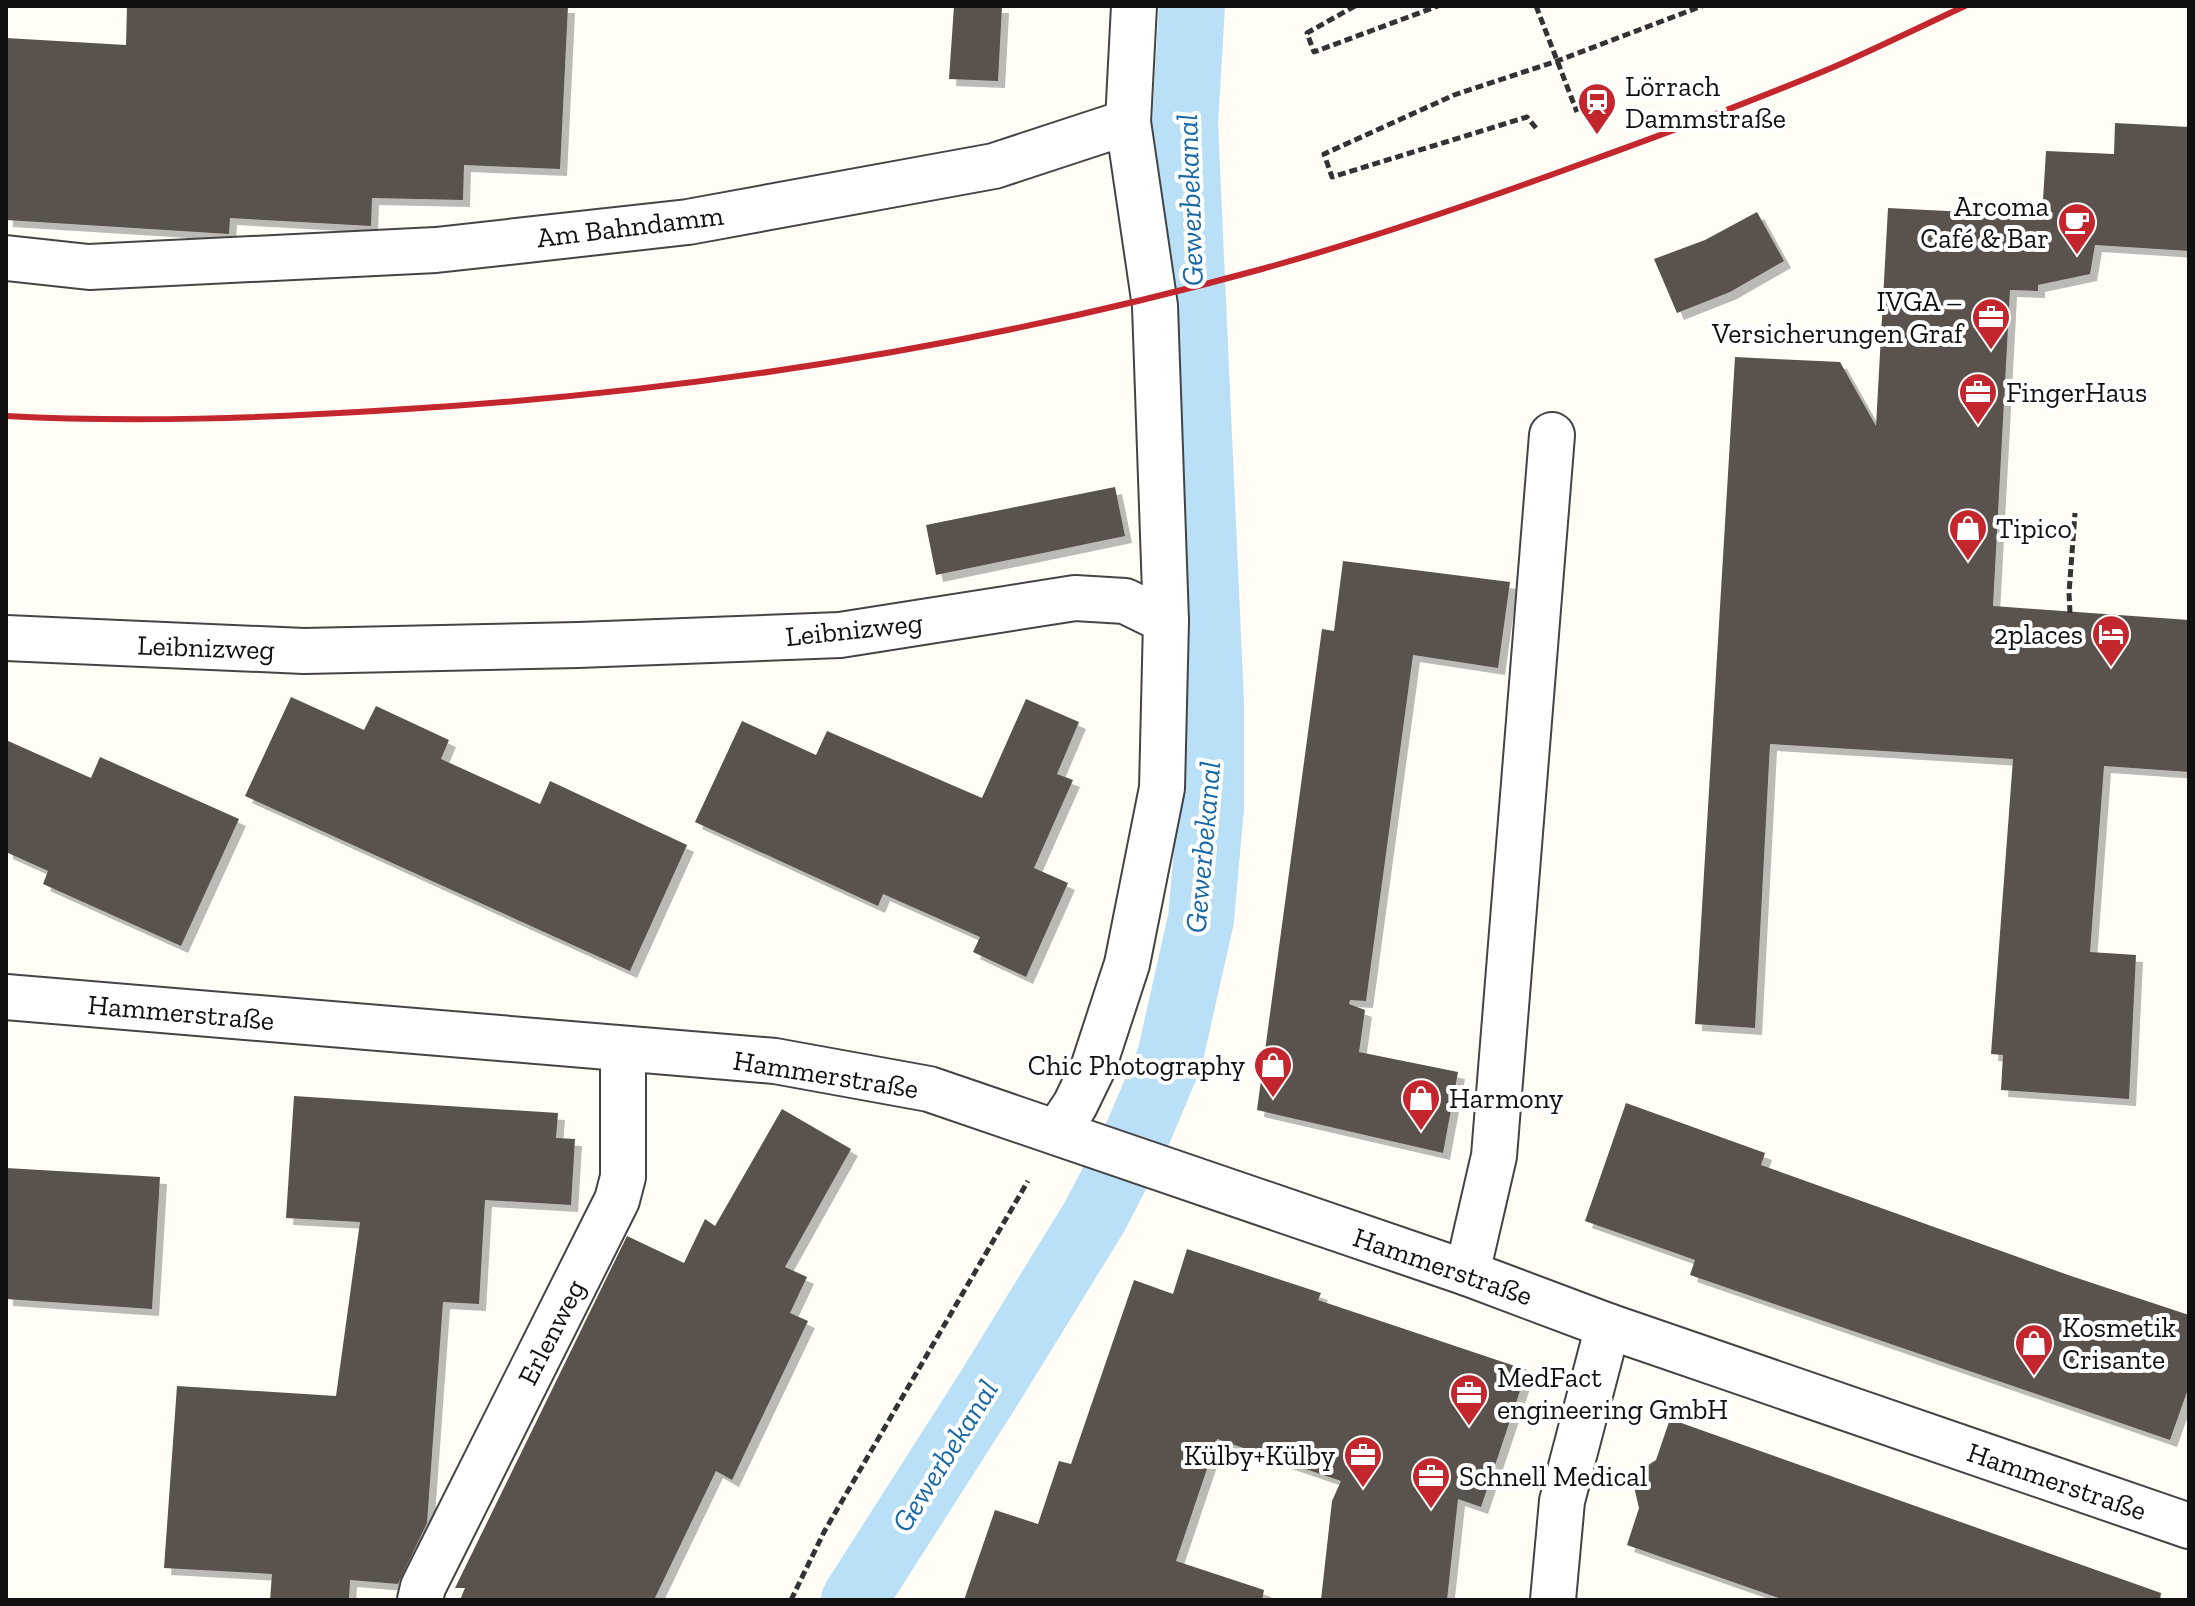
<svg xmlns="http://www.w3.org/2000/svg" width="2195" height="1606" font-family="'Zilla Slab',serif">
<defs>
<filter id="shadow"><feDropShadow dx="7" dy="7" stdDeviation="0" flood-color="#0004"/></filter>
</defs>
<rect width="100%" height="100%" fill="#fffdf5"/>
<g fill="none" stroke-linecap="round" stroke-linejoin="round">
<path stroke="#b9e0f7" stroke-width="66" d="M 854,1600 L 988,1390 L 1095,1216 L 1138,1133 L 1170,1057 L 1201,919 L 1211,807 L 1211,703 L 1185,123 L 1192,6"/>
</g>
<g fill="#5a524d" filter="url(#shadow)">
<path d="M 127,6 L 568,6 L 560,169 L 464,165 L 463,200 L 372,198 L 371,226 L 230,218 L 229,234 L 6,220 L 6,38 L 126,45 Z"/>
<path d="M 954,6 L 1002,6 L 998,81 L 949,79 Z"/>
<path d="M 2115,123 L 2189,127 L 2189,251 L 2095,245 L 2090,274 L 2038,285 L 2038,291 L 2010,290 L 1993,606 L 2189,620 L 2189,772 L 2104,766 L 2090,952 L 2136,955 L 2129,1099 L 2001,1090 L 2003,1055 L 1991,1054 L 2013,759 L 1770,744 L 1755,1028 L 1695,1024 L 1735,357 L 1840,362 L 1876,426 L 1888,208 L 2042,216 L 2046,151 L 2114,154 Z"/>
<path d="M 1757,212 L 1784,261 L 1730,292 L 1677,313 L 1654,259 L 1705,240 Z"/>
<path d="M 1115,487 L 1125,536 L 936,575 L 926,525 Z"/>
<path d="M 1343,561 L 1510,582 L 1498,668 L 1413,655 L 1366,1001 L 1350,1000 L 1349,1004 L 1365,1010 L 1359,1052 L 1458,1072 L 1443,1153 L 1257,1110 L 1322,629 L 1334,631 Z"/>
<path d="M 291,697 L 364,730 L 376,706 L 449,740 L 441,759 L 540,804 L 550,781 L 687,845 L 630,971 L 245,796 Z"/>
<path d="M 1026,699 L 1079,722 L 1057,774 L 1073,780 L 1034,868 L 1068,883 L 1026,977 L 973,952 L 980,937 L 883,894 L 878,906 L 695,822 L 742,721 L 816,755 L 827,731 L 982,798 Z"/>
<path d="M 6,740 L 91,778 L 100,757 L 239,819 L 181,946 L 43,884 L 48,871 L 6,852 Z"/>
<path d="M 294,1096 L 558,1113 L 556,1138 L 575,1139 L 571,1205 L 485,1200 L 479,1304 L 443,1302 L 427,1523 L 398,1584 L 350,1580 L 349,1600 L 270,1600 L 272,1574 L 164,1568 L 177,1386 L 336,1396 L 360,1222 L 286,1218 Z"/>
<path d="M 1626,1103 L 1765,1153 L 1761,1165 L 2071,1276 L 2189,1315 L 2189,1386 L 2170,1440 L 1690,1275 L 1695,1260 L 1585,1221 Z"/>
<path d="M 782,1109 L 851,1149 L 785,1267 L 807,1277 L 790,1313 L 808,1321 L 732,1480 L 716,1471 L 654,1600 L 460,1600 L 465,1588 L 455,1588 L 627,1236 L 684,1263 L 705,1219 L 715,1226 Z"/>
<path d="M 6,1168 L 160,1177 L 152,1309 L 6,1299 Z"/>
<path d="M 1187,1249 L 1321,1293 L 1318,1300 L 1527,1370 L 1481,1507 L 1458,1499 L 1447,1600 L 1321,1600 L 1332,1501 L 1341,1481 L 1217,1439 L 1176,1561 L 1264,1590 L 1262,1600 L 964,1600 L 995,1510 L 1038,1524 L 1059,1461 L 1071,1464 L 1134,1280 L 1173,1294 Z"/>
<path d="M 1670,1419 L 2161,1593 L 2160,1600 L 1784,1600 L 1627,1545 L 1639,1508 L 1635,1491 L 1637,1472 L 1656,1460 Z"/>
</g>
<g fill="none" stroke-linecap="round" stroke-linejoin="round">
<defs>
<g id="minor">
<path d="M 6,258 L 89,267 L 436,250 L 688,222 L 994,166 L 1128,122"/>
<path d="M 6,638 L 304,651 L 578,645 L 840,635 L 1075,598 L 1125,601 L 1166,621"/>
<path d="M 6,997 L 775,1061 L 929,1089 L 1467,1273 L 1608,1326 L 2189,1526"/>
<path d="M 1057,1132 L 1075,1105 L 1093,1068 L 1127,964 L 1162,788 L 1166,621 L 1155,306 L 1128,122 L 1134,6"/>
<path d="M 1467,1273 L 1494,1156 L 1552,435"/>
<path d="M 420,1600 L 423,1587 L 617,1200 L 623,1177 L 623,1049"/>
<path d="M 1553,1600 L 1562,1501 L 1608,1326"/>
</g>
</defs>
<use href="#minor" stroke="#444" stroke-width="48"/>
<g stroke="#333" stroke-width="5" stroke-dasharray="8 4" stroke-linecap="butt">
<path d="M 1355,6 L 1307,33 L 1314,52 L 1438,6"/>
<path d="M 1536,6 L 1577,112"/>
<path d="M 1536,128 L 1527,117 L 1332,177 L 1324,154 L 1454,95 L 1557,61 L 1702,6"/>
<path d="M 2070,613 L 2069,593 L 2075,513"/>
<path d="M 791,1600 L 824,1532 L 1028,1181"/>
</g>
<use href="#minor" stroke="#fff" stroke-width="44"/>
<path stroke="#c4262e" stroke-width="6" d="M 6,416 C 134,423 264,418 391,410 C 685,393 978,347 1262,269 C 1366,240 1469,205 1570,168 C 1659,136 1749,103 1836,66 C 1879,47 1922,26 1965,6"/>
</g>
<defs>
<symbol id="station-pin" viewBox="-11 -11 22 30"><path d="M0 17L-7.5 6A9.5 9.5 0 1 1 7.5 6Z" fill="#c4262e" stroke="#fff"/><path d="M-3-6H3Q5-6 5-4V2Q5 4 3 4L4.5 6H3L1.5 4h-3L-3 6H-4.5L-3 4Q-5 4-5 2V-4Q-5-6-3-6ZM-3.5-4v3h7v-3ZM-3.5 1v1.5H-2V1ZM2 1v1.5H3.5V1Z" fill="#fff"/></symbol>
<symbol id="cafe-pin" viewBox="-11 -11 22 30"><path d="M0 17L-7.5 6A9.5 9.5 0 1 1 7.5 6Z" fill="#c4262e" stroke="#fff"/><path d="M-5.5-4.5H6V0H3Q3 3.5 0 3.5H-2.5Q-5.5 3.5-5.5 0ZM3-3.2v2h1.7v-2ZM-6 4.5H4V6H-6Z" fill="#fff"/></symbol>
<symbol id="office-pin" viewBox="-11 -11 22 30"><path d="M0 17L-7.5 6A9.5 9.5 0 1 1 7.5 6Z" fill="#c4262e" stroke="#fff"/><path d="M-6-3h4V-5.5h4V-3h4V5H-6ZM-1-4.5V-3h2v-1.5ZM-6 0V1H6V0Z" fill="#fff"/></symbol>
<symbol id="shop-pin" viewBox="-11 -11 22 30"><path d="M0 17L-7.5 6A9.5 9.5 0 1 1 7.5 6Z" fill="#c4262e" stroke="#fff"/><path d="M-5-2.5h2.3a2.7 3.5 0 0 1 5.4 0H5L5.5 6h-11ZM-1.5-2.5h3a1.5 2.3 0 0 0-3 0Z" fill="#fff"/></symbol>
<symbol id="hotel-pin" viewBox="-11 -11 22 30"><path d="M0 17L-7.5 6A9.5 9.5 0 1 1 7.5 6Z" fill="#c4262e" stroke="#fff"/><path d="M-6-4.5h1.5V1H6V5H4.5V3h-9V5H-6ZM-4 0a1.8 1.8 0 1 1 3.6 0ZM.5 0V-2.5h3Q6-2.5 6 0Z" fill="#fff"/></symbol>
</defs>
<g fill-rule="evenodd">
<use href="#station-pin" x="1575" y="80" width="44" height="60"/>
<use href="#cafe-pin" x="2055" y="200" width="44" height="60"/>
<use href="#office-pin" x="1969" y="295" width="44" height="60"/>
<use href="#office-pin" x="1956" y="370" width="44" height="60"/>
<use href="#shop-pin" x="1946" y="506" width="44" height="60"/>
<use href="#hotel-pin" x="2089" y="612" width="44" height="60"/>
<use href="#shop-pin" x="1251" y="1043" width="44" height="60"/>
<use href="#shop-pin" x="1399" y="1076" width="44" height="60"/>
<use href="#shop-pin" x="2012" y="1321" width="44" height="60"/>
<use href="#office-pin" x="1447" y="1371" width="44" height="60"/>
<use href="#office-pin" x="1341" y="1433" width="44" height="60"/>
<use href="#office-pin" x="1409" y="1454" width="44" height="60"/>
</g>
<g text-anchor="middle" stroke-width="8" stroke-linejoin="round" paint-order="stroke">
<g font-size="28" fill="#111" stroke="#fff" text-anchor="start">
<text x="1625" y="96">Lörrach<tspan x="1625" dy="32">Dammstraße</tspan></text>
<text x="2049" y="216" text-anchor="end">Arcoma<tspan x="2049" dy="32">Café &amp; Bar</tspan></text>
<text x="1963" y="311" text-anchor="end">IVGA –<tspan x="1963" dy="32">Versicherungen Graf</tspan></text>
<text x="2006" y="402">FingerHaus</text>
<text x="1996" y="538">Tipico</text>
<text x="2083" y="644" text-anchor="end">2places</text>
<text x="1245" y="1075" text-anchor="end">Chic Photography</text>
<text x="1449" y="1108">Harmony</text>
<text x="2062" y="1337">Kosmetik<tspan x="2062" dy="32">Crisante</tspan></text>
<text x="1497" y="1387">MedFact<tspan x="1497" dy="32">engineering GmbH</tspan></text>
<text x="1335" y="1465" text-anchor="end">Külby+Külby</text>
<text x="1459" y="1486">Schnell Medical</text>
</g>
<g font-size="28" fill="#111" stroke="#fff">
<text transform="translate(630 226) rotate(-7)" y="10">Am Bahndamm</text>
<text transform="translate(854 629) rotate(-6)" y="10">Leibnizweg</text>
<text transform="translate(206 647) rotate(2)" y="10">Leibnizweg</text>
<text transform="translate(181 1012) rotate(5)" y="10">Hammerstraße</text>
<text transform="translate(826 1074) rotate(9)" y="10">Hammerstraße</text>
<text transform="translate(1443 1266) rotate(19)" y="10">Hammerstraße</text>
<text transform="translate(551 1332) rotate(-63)" y="10">Erlenweg</text>
<text transform="translate(2057 1481) rotate(19)" y="10">Hammerstraße</text>
</g>
<g font-size="30" font-style="italic" fill="#1768a6" stroke="#fff">
<text transform="translate(1190 200) rotate(-92)" y="10">Gewerbekanal</text>
<text transform="translate(1203 847) rotate(-85)" y="10">Gewerbekanal</text>
<text transform="translate(945 1456) rotate(-58)" y="10">Gewerbekanal</text>
</g>
</g>
<rect width="2195" height="1606" fill="none" stroke="#111111" stroke-width="16"/>
</svg>
